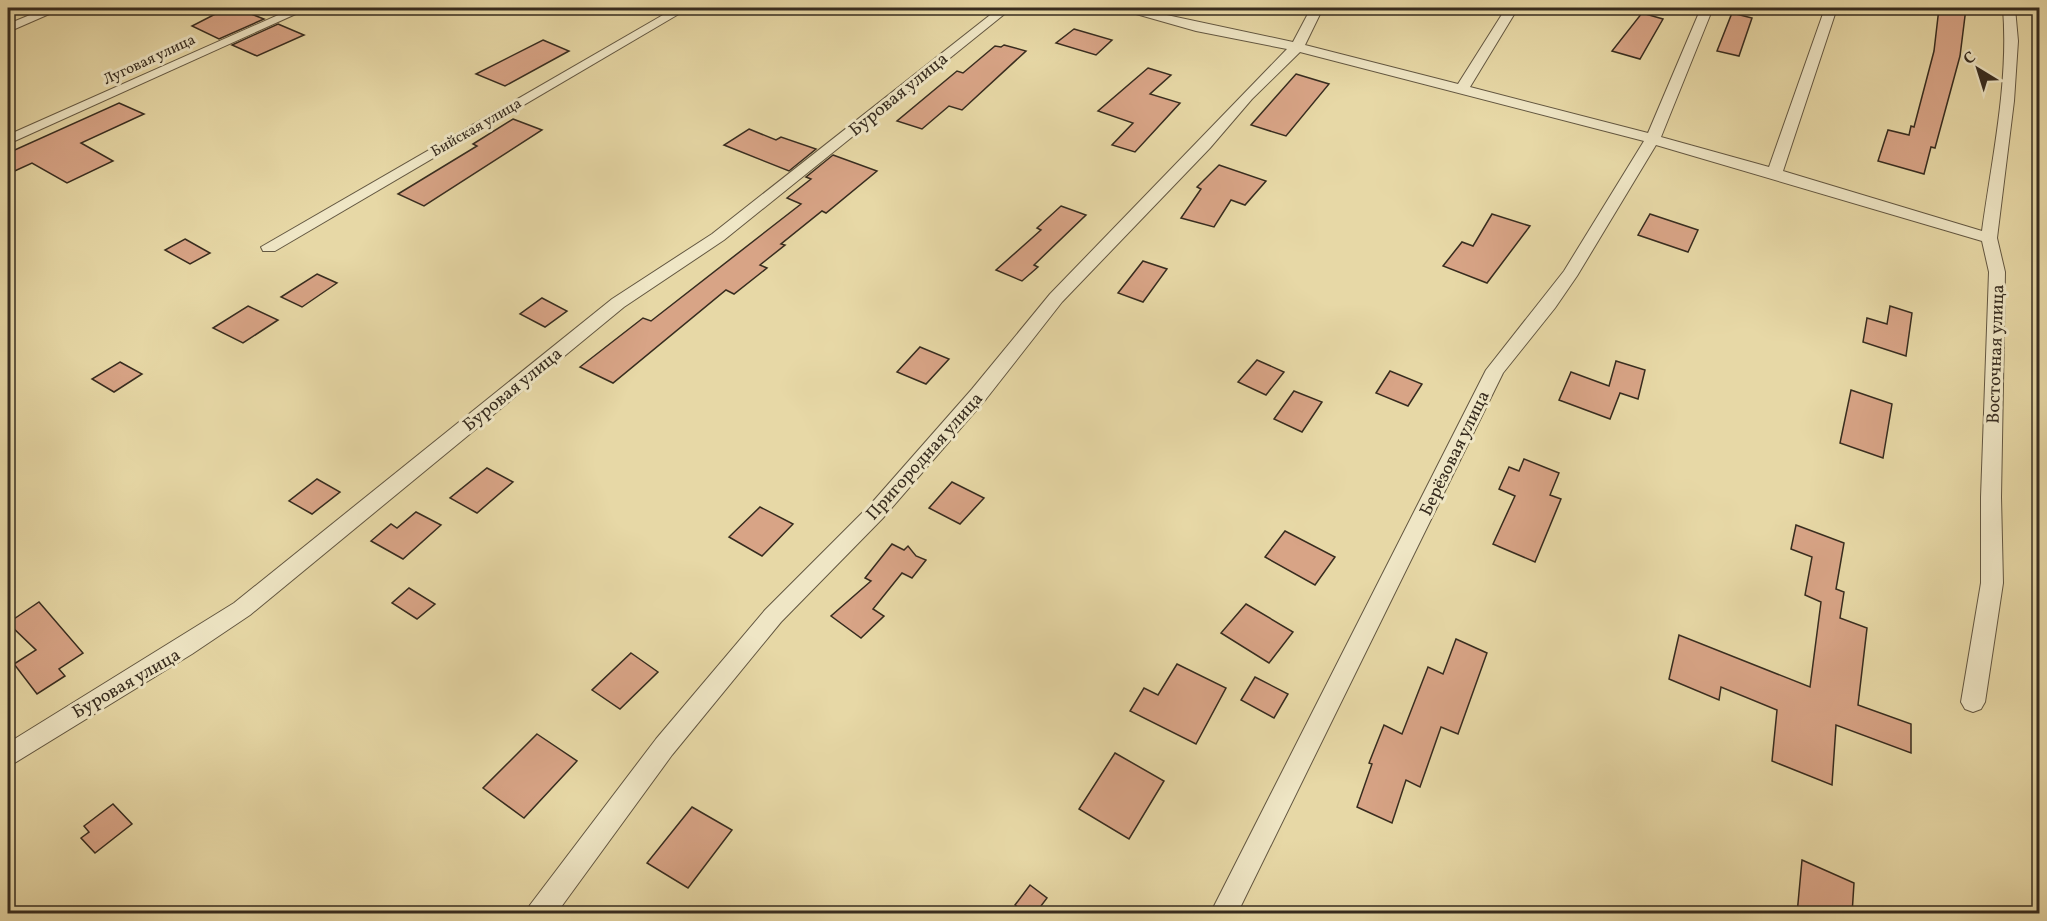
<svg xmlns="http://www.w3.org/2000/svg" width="2047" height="921" font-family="Vollkorn,serif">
<rect width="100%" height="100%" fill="#e7d8a6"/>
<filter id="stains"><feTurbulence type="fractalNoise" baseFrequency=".00333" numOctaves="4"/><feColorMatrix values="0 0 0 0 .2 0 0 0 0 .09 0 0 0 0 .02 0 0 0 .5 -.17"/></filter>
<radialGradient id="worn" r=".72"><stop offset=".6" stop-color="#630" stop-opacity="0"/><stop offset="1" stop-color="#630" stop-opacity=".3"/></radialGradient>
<g fill="#d8a486" stroke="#372c1f" stroke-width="1.5">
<path d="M 227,8 L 236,8 L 264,19 L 219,39 L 192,26 Z"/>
<path d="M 1939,8 L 1966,8 L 1960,56 L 1935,148 L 1931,147 L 1924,174 L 1878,161 L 1888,130 L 1909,135 L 1911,126 L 1914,127 L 1934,51 Z"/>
<path d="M 1642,13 L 1663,19 L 1640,59 L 1612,51 Z"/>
<path d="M 1732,13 L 1752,18 L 1739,56 L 1717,51 Z"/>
<path d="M 278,24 L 304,35 L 257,56 L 232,45 Z"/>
<path d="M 1074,29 L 1112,40 L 1096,55 L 1056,43 Z"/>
<path d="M 543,40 L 569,51 L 505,86 L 476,74 Z"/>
<path d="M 1004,45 L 1026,51 L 962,110 L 949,106 L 922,129 L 897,121 L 957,71 L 963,73 L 995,46 L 1001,47 Z"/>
<path d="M 1148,68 L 1171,75 L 1150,94 L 1180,103 L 1135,152 L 1112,145 L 1133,123 L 1098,111 Z"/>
<path d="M 1296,74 L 1329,84 L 1286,136 L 1251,125 Z"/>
<path d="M 119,103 L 144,114 L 81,143 L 113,161 L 67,183 L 32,163 L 8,174 L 8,153 Z"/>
<path d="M 513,119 L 542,130 L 424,206 L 398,194 L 477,146 L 473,144 Z"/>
<path d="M 749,129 L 776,140 L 781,137 L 816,149 L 789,171 L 724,145 Z"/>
<path d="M 833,155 L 877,171 L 826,213 L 822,211 L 781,244 L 785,245 L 760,265 L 767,268 L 734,294 L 726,290 L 613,383 L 580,367 L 643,318 L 651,321 L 801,204 L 787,198 L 811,179 L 806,177 Z"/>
<path d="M 1219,165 L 1266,181 L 1245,205 L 1231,200 L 1214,227 L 1181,218 L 1201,189 L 1197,187 Z"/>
<path d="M 1061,206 L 1086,215 L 1034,265 L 1038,267 L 1022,281 L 996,270 L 1041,230 L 1037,228 Z"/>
<path d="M 1492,214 L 1530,226 L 1487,283 L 1443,266 L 1462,242 L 1473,246 Z"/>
<path d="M 1650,214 L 1698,230 L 1688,252 L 1638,235 Z"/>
<path d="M 185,239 L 210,253 L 190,264 L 165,250 Z"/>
<path d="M 1143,261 L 1167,269 L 1143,302 L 1118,293 Z"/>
<path d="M 317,274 L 337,283 L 302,307 L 281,297 Z"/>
<path d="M 542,298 L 567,311 L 545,327 L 520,314 Z"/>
<path d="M 248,306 L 278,320 L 243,343 L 213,328 Z"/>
<path d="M 1890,306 L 1912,313 L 1906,356 L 1863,342 L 1867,318 L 1887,324 Z"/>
<path d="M 920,347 L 949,359 L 926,384 L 897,372 Z"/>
<path d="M 1257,360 L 1284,372 L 1266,395 L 1238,382 Z"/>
<path d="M 1616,361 L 1645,370 L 1638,399 L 1620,393 L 1610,419 L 1559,400 L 1571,372 L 1609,386 Z"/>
<path d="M 120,362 L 142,374 L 114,392 L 92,379 Z"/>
<path d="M 1390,371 L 1422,384 L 1408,406 L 1376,393 Z"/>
<path d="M 1851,390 L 1892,404 L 1883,458 L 1840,443 Z"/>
<path d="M 1294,391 L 1322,402 L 1302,432 L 1274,419 Z"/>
<path d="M 1524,459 L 1559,473 L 1550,495 L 1561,499 L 1535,562 L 1493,544 L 1515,496 L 1499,489 L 1509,467 L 1519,471 Z"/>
<path d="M 487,468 L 513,482 L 477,513 L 450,498 Z"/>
<path d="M 317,479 L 340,492 L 312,514 L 289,501 Z"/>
<path d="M 952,482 L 984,498 L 960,524 L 929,508 Z"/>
<path d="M 760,507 L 793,524 L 762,556 L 729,537 Z"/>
<path d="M 416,512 L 441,525 L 403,559 L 371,541 L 391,524 L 397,528 Z"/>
<path d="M 1796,525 L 1844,543 L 1836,589 L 1844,592 L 1840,618 L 1867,628 L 1858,705 L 1911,724 L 1911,753 L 1836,725 L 1832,785 L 1772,761 L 1777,710 L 1721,687 L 1719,700 L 1669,679 L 1679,635 L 1810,687 L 1821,602 L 1805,595 L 1812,557 L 1791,549 Z"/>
<path d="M 1285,531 L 1335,557 L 1315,585 L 1265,557 Z"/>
<path d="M 892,544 L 904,550 L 908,546 L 916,556 L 926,560 L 912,578 L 902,573 L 873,609 L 884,616 L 861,638 L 831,616 L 871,581 L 865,578 Z"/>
<path d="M 409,588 L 435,604 L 417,619 L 392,603 Z"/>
<path d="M 39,602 L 83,653 L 59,669 L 65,676 L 37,694 L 14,664 L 36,650 L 8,623 Z"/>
<path d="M 1246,604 L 1293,632 L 1269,663 L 1221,633 Z"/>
<path d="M 1456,639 L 1487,653 L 1458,734 L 1441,727 L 1420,787 L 1406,780 L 1392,823 L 1357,807 L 1372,764 L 1369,763 L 1384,725 L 1402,734 L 1428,667 L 1443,674 Z"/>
<path d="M 631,653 L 658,672 L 620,709 L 592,690 Z"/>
<path d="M 1177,664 L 1226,688 L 1196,744 L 1130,711 L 1144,688 L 1158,695 Z"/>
<path d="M 1255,677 L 1288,694 L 1274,718 L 1241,700 Z"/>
<path d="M 537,734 L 577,761 L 524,818 L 483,788 Z"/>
<path d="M 1115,753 L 1164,781 L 1129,839 L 1079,809 Z"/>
<path d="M 113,804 L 132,824 L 95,853 L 81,838 L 89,832 L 84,826 Z"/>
<path d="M 692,807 L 732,830 L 688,888 L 647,863 Z"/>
<path d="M 1802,860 L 1854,883 L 1852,914 L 1797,914 Z"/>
<path d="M 1030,885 L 1047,898 L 1035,914 L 1025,914 L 1015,905 Z"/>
</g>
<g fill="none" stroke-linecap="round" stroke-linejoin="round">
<defs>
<g id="street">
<path d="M 47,8 L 63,8 L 8,32 L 8,24 Z"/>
<path d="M 294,8 L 309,8 L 8,144 L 8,135 Z"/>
<path d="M 675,8 L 689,8 L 275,251 L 263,251 L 261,247 Z"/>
<path d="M 999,8 L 1012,8 L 724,240 L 624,307 L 250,615 L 192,654 L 8,767 L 8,743 L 234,603 L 612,299 L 712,234 Z"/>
<path d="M 1115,8 L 1134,8 L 1293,42 L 1311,8 L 1323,8 L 1305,45 L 1458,84 L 1506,8 L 1518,8 L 1470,87 L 1648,133 L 1701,8 L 1713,8 L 1661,137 L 1769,167 L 1825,8 L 1837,8 L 1783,171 L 1982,231 C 1992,158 2009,82 2003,8 L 2015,8 L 2018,41 L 2014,101 L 1997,238 L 2005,272 L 2001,497 L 2003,583 L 1985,702 L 1981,709 L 1973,712 L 1965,709 L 1961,702 L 1981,583 L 1981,497 L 1989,272 L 1982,241 L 1656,145 L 1577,276 L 1555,308 L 1503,373 L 1237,914 L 1210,914 L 1486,370 L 1564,271 L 1644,141 L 1300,52 L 1252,99 L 1210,148 L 1062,302 L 986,399 L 883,518 L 781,622 L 672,755 L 556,914 L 526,914 L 530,905 L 656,739 L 765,610 L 869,506 L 972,389 L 1050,294 L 1287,49 L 1196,31 Z"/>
</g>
</defs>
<use href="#street" stroke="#635741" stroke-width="2"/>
<use href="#street" fill="#efe6c5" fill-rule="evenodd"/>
</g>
<g text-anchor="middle" stroke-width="6" stroke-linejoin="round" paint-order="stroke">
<g font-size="15" fill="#372c1f" stroke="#efe6c5">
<text transform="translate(149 59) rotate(-25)" y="5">Луговая улица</text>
<text transform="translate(476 127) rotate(-30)" y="5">Бийская улица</text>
</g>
<g font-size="18" fill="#372c1f" stroke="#efe6c5">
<text transform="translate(898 94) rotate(-39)" y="6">Буровая улица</text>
<text transform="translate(1995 354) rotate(-88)" y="6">Восточная улица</text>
<text transform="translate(512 389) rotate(-39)" y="6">Буровая улица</text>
<text transform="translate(1454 453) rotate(-64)" y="6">Берёзовая улица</text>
<text transform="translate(924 456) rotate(-48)" y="6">Пригородная улица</text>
<text transform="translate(126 683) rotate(-30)" y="6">Буровая улица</text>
</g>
</g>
<rect width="2047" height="921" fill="none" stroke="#e7d8a6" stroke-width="30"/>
<rect x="9" y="9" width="2029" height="903" fill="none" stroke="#372c1f" stroke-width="3"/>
<rect x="15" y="15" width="2017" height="891" fill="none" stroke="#372c1f" stroke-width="1.5"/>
<g transform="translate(1978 69) rotate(322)" stroke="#efe6c5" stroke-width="4.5" paint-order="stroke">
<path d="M0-4.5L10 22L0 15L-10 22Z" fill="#372c1f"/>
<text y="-9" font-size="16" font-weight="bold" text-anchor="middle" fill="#372c1f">С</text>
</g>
<rect width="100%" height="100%" filter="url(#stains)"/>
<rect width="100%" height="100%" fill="url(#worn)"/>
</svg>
